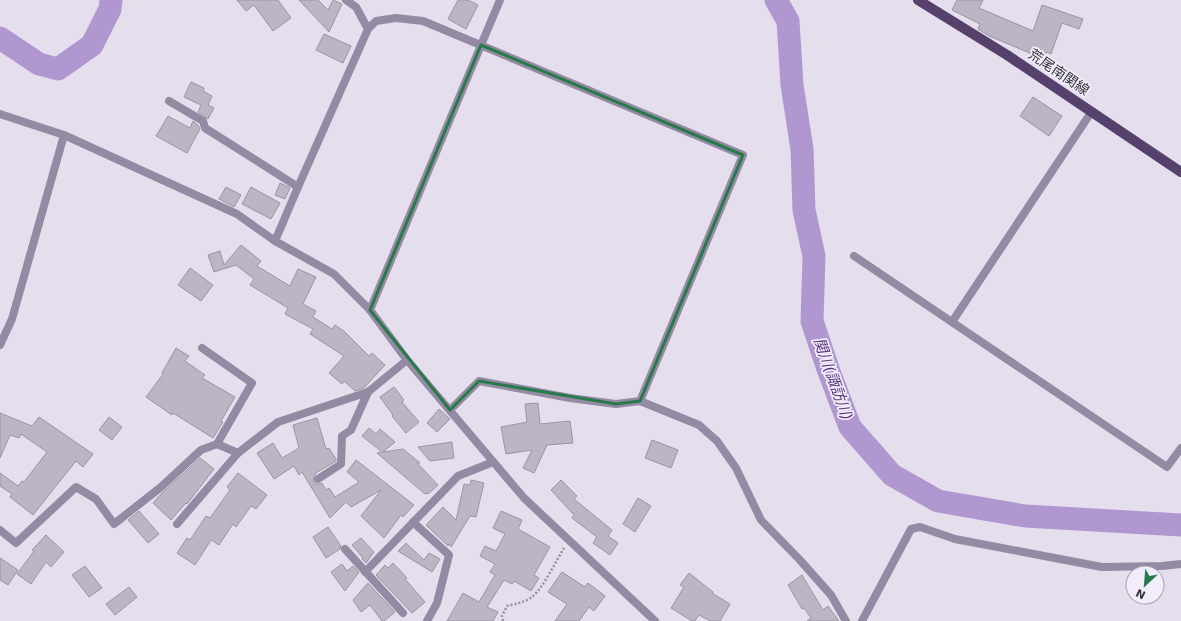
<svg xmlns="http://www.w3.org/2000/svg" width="1181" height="621" font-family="'DejaVu Sans','Noto Sans JP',sans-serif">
<rect width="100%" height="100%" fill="#e5dfed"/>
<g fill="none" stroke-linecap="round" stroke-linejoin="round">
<g stroke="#b097d0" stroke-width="23">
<path d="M 776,0 L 788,21 L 792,85 L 802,149 L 804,210 L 814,256 L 812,321 L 828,369 L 850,427 L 892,475 L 938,501 L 1025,516 L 1181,525"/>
<path d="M 0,38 L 39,64 L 58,69 L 92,45 L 110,9 L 111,0"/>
</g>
</g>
<g fill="#bcb6c4" stroke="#9a95a2">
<path d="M 237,0 L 278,0 L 291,18 L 273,31 L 254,5 L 246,11 Z"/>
<path d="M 299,0 L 318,0 L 328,10 L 333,0 L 342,4 L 329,32 Z"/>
<path d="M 458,0 L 468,0 L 478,5 L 466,29 L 448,19 Z"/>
<path d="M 957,0 L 983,0 L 979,8 L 1033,31 L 1042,5 L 1083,19 L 1079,29 L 1062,23 L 1051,54 L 1047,52 L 1045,55 L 1033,50 L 1032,54 L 989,36 L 978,29 L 980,24 L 952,10 Z"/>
<path d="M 324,34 L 351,46 L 343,63 L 316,50 Z"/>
<path d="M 191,82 L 204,88 L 203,91 L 212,96 L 208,105 L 214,108 L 208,119 L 198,112 L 201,105 L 184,97 Z"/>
<path d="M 1033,97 L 1062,116 L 1049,136 L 1020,116 Z"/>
<path d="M 168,116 L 190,128 L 193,121 L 198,125 L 200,129 L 187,153 L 156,136 Z"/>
<path d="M 280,183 L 290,188 L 285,199 L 275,195 Z"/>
<path d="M 226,187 L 241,195 L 234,207 L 219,199 Z"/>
<path d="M 251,187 L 280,203 L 271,219 L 242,204 Z"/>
<path d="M 241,245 L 261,261 L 257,266 L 290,286 L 298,269 L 316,277 L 303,304 L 316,311 L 313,317 L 332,329 L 335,325 L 345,332 L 369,356 L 372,353 L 385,365 L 364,388 L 355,391 L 344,381 L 342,384 L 329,373 L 344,356 L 310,334 L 313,329 L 285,314 L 288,308 L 250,285 L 254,279 L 236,265 L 214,272 L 208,255 L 220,251 L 224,265 Z"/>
<path d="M 190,268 L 213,285 L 201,301 L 178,285 Z"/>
<path d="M 176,348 L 189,356 L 185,361 L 205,375 L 202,378 L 235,397 L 221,421 L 223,422 L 213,438 L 173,413 L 172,415 L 146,397 L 163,374 L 162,373 Z"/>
<path d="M 394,387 L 404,400 L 402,402 L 419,422 L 406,433 L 392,416 L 393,415 L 380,397 Z"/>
<path d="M 538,403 L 540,424 L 570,421 L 573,443 L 547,445 L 534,473 L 523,468 L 532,450 L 506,454 L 501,427 L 527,422 L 525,404 Z"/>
<path d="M 439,409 L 450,419 L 437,432 L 427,423 Z"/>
<path d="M 0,413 L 32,426 L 39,417 L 93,454 L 83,467 L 76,461 L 33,515 L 10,497 L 12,494 L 0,486 L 0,473 L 18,486 L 22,481 L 24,482 L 47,452 L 21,434 L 19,438 L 10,435 L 0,458 Z"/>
<path d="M 109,417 L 122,427 L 112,440 L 99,430 Z"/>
<path d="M 317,418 L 326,449 L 329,448 L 336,459 L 336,461 L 316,473 L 313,479 L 315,484 L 319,484 L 322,483 L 326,490 L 329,488 L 335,497 L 359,482 L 347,472 L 356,460 L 414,505 L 403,517 L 401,515 L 384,538 L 361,516 L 381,490 L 351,507 L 346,502 L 330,518 L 302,472 L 299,475 L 294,466 L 274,479 L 257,453 L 273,443 L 282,458 L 299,448 L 293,425 Z"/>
<path d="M 369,428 L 376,434 L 380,429 L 395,442 L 383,452 L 403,449 L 420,463 L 417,463 L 438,485 L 428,494 L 427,493 L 425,494 L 377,453 L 382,452 L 362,436 Z"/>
<path d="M 652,440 L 678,450 L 671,468 L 645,458 Z"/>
<path d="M 452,442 L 454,458 L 430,461 L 418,447 Z"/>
<path d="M 200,458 L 214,469 L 187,504 L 186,503 L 171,520 L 153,503 L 162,493 Z"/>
<path d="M 238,473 L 267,495 L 256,509 L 251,506 L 236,527 L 233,524 L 219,545 L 211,540 L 195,565 L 177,553 L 187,538 L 190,540 L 206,516 L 210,518 L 230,490 L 227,487 Z"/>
<path d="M 471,480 L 484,483 L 476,517 L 470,516 L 451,547 L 449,544 L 448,546 L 426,525 L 443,507 L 456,520 L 464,484 L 470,485 Z"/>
<path d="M 561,480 L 577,496 L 574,499 L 612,530 L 608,536 L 618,543 L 610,555 L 593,543 L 597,537 L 572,518 L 574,515 L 551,490 Z"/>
<path d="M 638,498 L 651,506 L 635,532 L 623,524 Z"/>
<path d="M 139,511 L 159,534 L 148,543 L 128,520 Z"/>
<path d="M 501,511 L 522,520 L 518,529 L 550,547 L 534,575 L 539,578 L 531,591 L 514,581 L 512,584 L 504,580 L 487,607 L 498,612 L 493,621 L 447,621 L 463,593 L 479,602 L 495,575 L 490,572 L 495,564 L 480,556 L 485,546 L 496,551 L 505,534 L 493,528 Z"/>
<path d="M 328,527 L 341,546 L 340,549 L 326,558 L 313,537 Z"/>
<path d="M 46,535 L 64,552 L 51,567 L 46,562 L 31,584 L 17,574 L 34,551 L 32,550 Z"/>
<path d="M 361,538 L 374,552 L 366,563 L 362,559 L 363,558 L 352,545 Z"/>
<path d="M 406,543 L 424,560 L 429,553 L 440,559 L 432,572 L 398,551 Z"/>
<path d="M 0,558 L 18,570 L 8,585 L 0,580 Z"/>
<path d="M 393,563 L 407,578 L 405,579 L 425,602 L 412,613 L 376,575 L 385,565 L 388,568 Z"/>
<path d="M 342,564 L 347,571 L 353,566 L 359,572 L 345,591 L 331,572 Z"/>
<path d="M 85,566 L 102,588 L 89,597 L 72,575 Z"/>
<path d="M 562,572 L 585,587 L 588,583 L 605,596 L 594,611 L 589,607 L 579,621 L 555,621 L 567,604 L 548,592 Z"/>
<path d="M 689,573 L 713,592 L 712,593 L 730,604 L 720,621 L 710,621 L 699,615 L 695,621 L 692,621 L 671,608 L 684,587 L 680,585 Z"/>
<path d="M 802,575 L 823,610 L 828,606 L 839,621 L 807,621 L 811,618 L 804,608 L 802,609 L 788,585 Z"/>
<path d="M 368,583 L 395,612 L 384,621 L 382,621 L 370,605 L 361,612 L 353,600 Z"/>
<path d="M 129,587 L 137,597 L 115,615 L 106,604 Z"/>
</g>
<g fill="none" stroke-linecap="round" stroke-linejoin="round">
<path stroke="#96929c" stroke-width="2.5" stroke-dasharray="2 2" stroke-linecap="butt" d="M 503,621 L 502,616 L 507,606 C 515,604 527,602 533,596 C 543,588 556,561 564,548"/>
<g stroke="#948aa3" stroke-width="8">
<path d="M 346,0 L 356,7 L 368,29"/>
<path d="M 169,101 L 203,121 L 205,128 L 298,187"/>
<path d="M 0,114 L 64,135 L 237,214 L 275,241 L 334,274 L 370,310 L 407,360 L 524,498 L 655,621"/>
<path d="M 275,241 L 298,187 L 368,29 L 376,21 L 396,18 L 423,21 L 743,155 L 640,401"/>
<path d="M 854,256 L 1167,467 L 1181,448"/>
<path d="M 370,310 L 500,0"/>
<path d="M 952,322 L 1092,111"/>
<path d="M 0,345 L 12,319 L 64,135"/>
<path d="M 202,348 L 252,383 L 217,444"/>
<path d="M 450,410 L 479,381 L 570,398 L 616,404 L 640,401 L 699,425 L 717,441 L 736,468 L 761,520 L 799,559 L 831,595 L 846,621"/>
<path d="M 318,479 L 341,464 L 342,436 L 351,430 L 368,392"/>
<path d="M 413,522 L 449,555 L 437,603 L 427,621"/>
<path d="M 177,524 L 238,453"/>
<path d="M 0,530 L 16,543 L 76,487 L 96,499 L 114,524 L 161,487 L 201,450 L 217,444 L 238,453 L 278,422 L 368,392 L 407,360"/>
<path d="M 345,549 L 403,613"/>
<path d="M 365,572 L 458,476 L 493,462"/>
<path d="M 862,621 L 911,529 L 920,527 L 955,539 L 1102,567 L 1162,566 L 1181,564"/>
</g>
<path stroke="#55416c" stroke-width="10" d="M 918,0 L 1007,55 L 1181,172"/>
</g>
<path fill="none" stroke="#297a4b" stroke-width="3" stroke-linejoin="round" d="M 481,45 L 743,155 L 640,401 L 616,404 L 479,381 L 450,410 L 370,310 Z"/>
<g text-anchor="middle" stroke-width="3.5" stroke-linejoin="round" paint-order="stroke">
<g font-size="14" fill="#353338" stroke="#f2edfa">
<text transform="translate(1059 72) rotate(34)" y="5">荒尾南関線</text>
</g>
<g font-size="15" font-style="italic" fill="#5c3a80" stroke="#f2edfa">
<text transform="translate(833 379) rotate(70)" y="5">関川(諏訪川)</text>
</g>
</g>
<g transform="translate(1145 585) rotate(206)"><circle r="19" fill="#f2edfa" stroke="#a6a3ac"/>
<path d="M0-3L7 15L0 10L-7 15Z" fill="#297a4b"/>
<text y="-6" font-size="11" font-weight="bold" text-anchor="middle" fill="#353338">N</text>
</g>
</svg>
